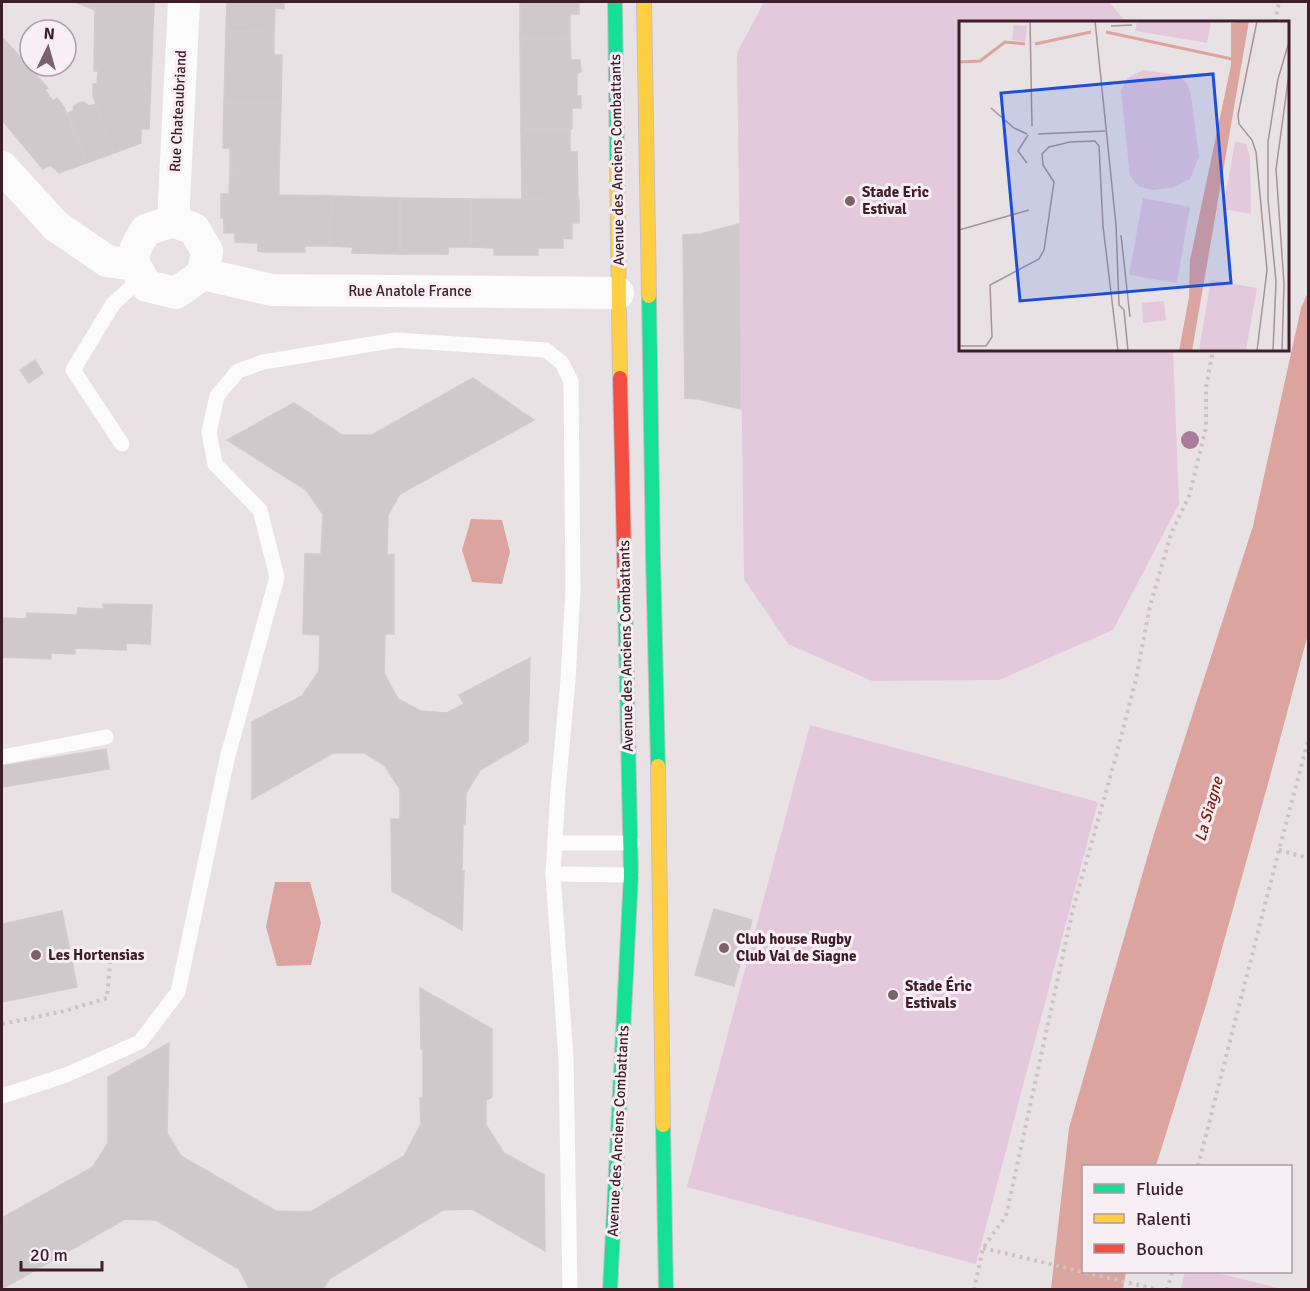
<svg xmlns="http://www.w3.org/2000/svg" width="1310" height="1291" font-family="Signika,sans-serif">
<rect width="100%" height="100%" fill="#e9e2e5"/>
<g fill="#e4c9dd">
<path d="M 764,2 L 1109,2 L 1126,22 L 960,22 L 960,350 L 1173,350 L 1179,504 L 1113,630 L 999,680 L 872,681 L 788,644 L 744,579 L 737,53 Z"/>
<path d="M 810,725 L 1098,802 L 976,1264 L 687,1187 Z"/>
<path d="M 1185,1272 L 1214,1272 L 1282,1289 L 1181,1289 Z"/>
</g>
<g fill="#dca49e">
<path d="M 1308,292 L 1308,634 L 1271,773 L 1207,1002 L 1156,1166 L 1084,1166 L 1084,1272 L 1126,1272 L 1123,1289 L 1051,1289 L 1069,1128 L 1154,834 L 1253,526 L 1301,308 Z"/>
<path d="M 471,519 L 502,520 L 510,552 L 502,584 L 472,582 L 462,550 Z"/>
<path d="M 275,882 L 310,882 L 321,923 L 311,965 L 277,966 L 266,927 Z"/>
</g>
<g fill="#d0c9cc" stroke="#d2cbce" stroke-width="1.5">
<path d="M 75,2 L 154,2 L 149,129 L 141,129 L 141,143 L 114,153 L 93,96 L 93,84 L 97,84 L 98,71 L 94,71 L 95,10 Z"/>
<path d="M 227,2 L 284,2 L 284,9 L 275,8 L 274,32 L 226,31 Z"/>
<path d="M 520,2 L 579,2 L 579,14 L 570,14 L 570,38 L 520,39 Z"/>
<path d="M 226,31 L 274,32 L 274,55 L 282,55 L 281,103 L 224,102 Z"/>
<path d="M 2,37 L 48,88 L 45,90 L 53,101 L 57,98 L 64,107 L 86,163 L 59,173 L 50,165 L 43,169 L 2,120 Z"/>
<path d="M 570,38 L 571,60 L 580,60 L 581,72 L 577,73 L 577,96 L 581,96 L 581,108 L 572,108 L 572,129 L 521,130 L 520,39 Z"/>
<path d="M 84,102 L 89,106 L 96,104 L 114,153 L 86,163 L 68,113 L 73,111 L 74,106 L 78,103 Z"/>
<path d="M 224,102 L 281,103 L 279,173 L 230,172 L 230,148 L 223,148 Z"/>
<path d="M 521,130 L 570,130 L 570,152 L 577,152 L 578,200 L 522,200 Z"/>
<path d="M 230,172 L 279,173 L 279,195 L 331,196 L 330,246 L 305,246 L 305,252 L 263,252 L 258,251 L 258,243 L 235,242 L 235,233 L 224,233 L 224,218 L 221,218 L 221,194 L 229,194 Z"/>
<path d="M 331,196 L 400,198 L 400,254 L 352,253 L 353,247 L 330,246 Z"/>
<path d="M 400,198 L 471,199 L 471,247 L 448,247 L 448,254 L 400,254 Z"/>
<path d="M 471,199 L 579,200 L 579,223 L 572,223 L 572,239 L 563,238 L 563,248 L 538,248 L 538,255 L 494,255 L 494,248 L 471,247 Z"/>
<path d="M 739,224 L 741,409 L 698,399 L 685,398 L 683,235 L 700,234 Z"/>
<path d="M 35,360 L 43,373 L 29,383 L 20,370 Z"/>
<path d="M 473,378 L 534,420 L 400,494 L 388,515 L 387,555 L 394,555 L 394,634 L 385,634 L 384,673 L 398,699 L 421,711 L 447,713 L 464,704 L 459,695 L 530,658 L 528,742 L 480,770 L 466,793 L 465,824 L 463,824 L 462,871 L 464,871 L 462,930 L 392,891 L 391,819 L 400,819 L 400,789 L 385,766 L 365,753 L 333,753 L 252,799 L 252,722 L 302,696 L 319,671 L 320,635 L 303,634 L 305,554 L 321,554 L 323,514 L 306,490 L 227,440 L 294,403 L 342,435 L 372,435 Z"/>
<path d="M 103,604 L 152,605 L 150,644 L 126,643 L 126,650 L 75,648 L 75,654 L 51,653 L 51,659 L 2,657 L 2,618 L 27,619 L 27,613 L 77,615 L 78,608 L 103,609 Z"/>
<path d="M 106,749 L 109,769 L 2,787 L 2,766 Z"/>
<path d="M 714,909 L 752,920 L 734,986 L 695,975 Z"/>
<path d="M 62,911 L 77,987 L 2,1002 L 2,924 Z"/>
<path d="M 420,988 L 492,1029 L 492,1097 L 486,1100 L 486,1125 L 504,1153 L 544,1175 L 545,1251 L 472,1209 L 443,1210 L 329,1279 L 323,1290 L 250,1290 L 239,1269 L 156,1220 L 125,1219 L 2,1289 L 2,1218 L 93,1167 L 108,1143 L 108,1077 L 169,1043 L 167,1133 L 181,1156 L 276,1211 L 311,1212 L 404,1156 L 421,1124 L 420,1098 L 423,1097 L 423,1049 L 421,1049 Z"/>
</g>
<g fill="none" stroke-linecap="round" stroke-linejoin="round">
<defs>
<g id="fast">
<path d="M 615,2 L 617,163"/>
<path d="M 649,296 L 653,556 L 658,766"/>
<path d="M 663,1125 L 666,1290"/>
<path d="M 610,1290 L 631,875 L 625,596"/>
</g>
<g id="slow">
<path d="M 644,2 L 649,296"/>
<path d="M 617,163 L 620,378"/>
<path d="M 658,766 L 663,1125"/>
</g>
<path id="jam" d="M 620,378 L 625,596"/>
</defs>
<use href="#fast" stroke="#c9bec3" stroke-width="16"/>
<use href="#slow" stroke="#c9bec3" stroke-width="16"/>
<use href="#jam" stroke="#c9bec3" stroke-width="16"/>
<g stroke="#cdc2c6" stroke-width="4" stroke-dasharray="3 4.5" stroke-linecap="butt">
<path d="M 1275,22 L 1279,2"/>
<path d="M 1279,850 L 1308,858"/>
<path d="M 2,1024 L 65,1011 L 107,998 L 111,952"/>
<path d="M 1198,1166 L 1279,850 L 1308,741"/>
<path d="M 983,1248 L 1159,1290"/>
<path d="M 974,1290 L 983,1248 L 1006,1216 L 1073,909 L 1116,756 L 1136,679 L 1150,606 L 1171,534 L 1189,496 L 1206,428 L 1206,387 L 1213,350"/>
<path d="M 1167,1290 L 1172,1272"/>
</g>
<g stroke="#fcfbfb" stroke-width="15">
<path d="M 122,444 L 73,370 L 113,304 L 142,277"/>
<path d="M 2,757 L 106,737"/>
<path d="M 555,843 L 632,843"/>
<path d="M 553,874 L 631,875"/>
<path d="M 2,1096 L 66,1075 L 140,1042 L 178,992 L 227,759 L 277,577 L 260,510 L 215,464 L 209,432 L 217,396 L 238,371 L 263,362 L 396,340 L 546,350 L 562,363 L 571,381 L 573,589 L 568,680 L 558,790 L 553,874 L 566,1059 L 570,1290"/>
</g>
<g stroke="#fcfbfb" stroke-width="32">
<path d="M 2,167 L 56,226 L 107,261 L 134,265"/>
<path d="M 173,221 L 194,229 L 207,251 L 203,274 L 176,293 L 147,286 C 130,259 129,257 146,230 Z"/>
<path d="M 173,221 L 184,2"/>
<path d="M 203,274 L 272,290 L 618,293"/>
</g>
<use href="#fast" stroke="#16e098" stroke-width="14"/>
<use href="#slow" stroke="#ffcf43" stroke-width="14"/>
<use href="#jam" stroke="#f24e42" stroke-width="14"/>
</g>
<circle fill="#ab7a9a" cx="1190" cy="440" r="9"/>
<g fill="#7a636a" stroke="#f8eff4" stroke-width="2">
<circle cx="850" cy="201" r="6"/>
<circle cx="724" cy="948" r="6"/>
<circle cx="36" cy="955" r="6"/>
<circle cx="893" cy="995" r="6"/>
</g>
<g text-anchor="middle" stroke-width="6" stroke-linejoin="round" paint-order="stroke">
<g font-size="15" fill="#3e1e28" stroke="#f8eff4">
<text transform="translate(178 111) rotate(-87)" y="5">Rue Chateaubriand</text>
<text transform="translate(617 160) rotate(-91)" y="5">Avenue des Anciens Combattants</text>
<text x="410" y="296">Rue Anatole France</text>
<text transform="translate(626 646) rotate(-91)" y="5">Avenue des Anciens Combattants</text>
<text transform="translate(618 1131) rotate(-87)" y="5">Avenue des Anciens Combattants</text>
</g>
<g font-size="15" font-weight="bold" fill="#3e1e28" stroke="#f8eff4" text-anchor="start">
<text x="862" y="197">Stade Eric<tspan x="862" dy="17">Estival</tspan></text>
<text x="736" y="944">Club house Rugby<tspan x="736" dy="17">Club Val de Siagne</tspan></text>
<text x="48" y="960">Les Hortensias</text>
<text x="905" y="991">Stade Éric<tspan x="905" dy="17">Estivals</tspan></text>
</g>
<g font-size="16" font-style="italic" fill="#7f2012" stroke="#f8eff4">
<text transform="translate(1208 809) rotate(-74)" y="6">La Siagne</text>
</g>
</g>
<g transform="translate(959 21)">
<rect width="330" height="330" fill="#e9e2e5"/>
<path d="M 178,0 L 252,0 L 248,22 L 176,10 ZM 55,4 L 68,5 L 66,21 L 53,19 ZM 184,49 L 219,54 L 229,64 L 232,74 L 240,136 L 231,158 L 213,167 L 193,169 L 179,165 L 171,155 L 162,70 L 168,57 ZM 276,120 L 287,123 L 291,136 L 292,193 L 264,188 ZM 184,177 L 231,186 L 218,262 L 170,254 ZM 252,259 L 298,267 L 287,330 L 240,329 ZM 205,280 L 207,299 L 184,302 L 183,282 Z" fill="#e4c9dd"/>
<path d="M 290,0 L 233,330 L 220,330 L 230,276 L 231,239 L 272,44 L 272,2 Z" fill="#dca49e"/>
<path fill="none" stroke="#dca49e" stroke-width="3" d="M 147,11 L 273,38M 76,23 L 132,11M 0,41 L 21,40 L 46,21 L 66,23"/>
<path fill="none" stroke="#a59499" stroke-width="1.5" d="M 71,0 L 73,105M 136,0 L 157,204 L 160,284 L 165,289 L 169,330M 152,5 L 173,4M 32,87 L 55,107 L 68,113M 79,113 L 146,110M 68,142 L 59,130 L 69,114M 0,209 L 70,189M 162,214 L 171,296M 0,325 L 27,325M 27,325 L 33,316 L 31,264 L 80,238 L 85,229 L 95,161 L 84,144 L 83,133 L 90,126 L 111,121 L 136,120 L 140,125 L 144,205 L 159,330M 298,330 L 308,249 L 297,131 L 293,119 L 280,103 L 279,94 L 298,0M 314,330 L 317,261 L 309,178 L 309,121 L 319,58 L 330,21M 323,330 L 325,263 L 317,148 L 330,53"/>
<path fill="#1d4ed8" fill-opacity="0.15" stroke="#1d4ed8" stroke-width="3" d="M 254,53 L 272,262 L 61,280 L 42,72 Z"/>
<rect width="330" height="330" fill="none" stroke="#3e1e28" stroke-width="3"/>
</g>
<rect width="1310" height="1291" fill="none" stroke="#3e1e28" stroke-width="6"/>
<rect x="1082" y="1165" width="210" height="108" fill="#f8eff4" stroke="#ae9ba2" stroke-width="1.5"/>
<rect x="1094" y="1184" width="30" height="9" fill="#16e098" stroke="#ae9ba2" stroke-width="1.5"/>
<text x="1136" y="1195" font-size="18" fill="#3e1e28">Fluide</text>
<rect x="1094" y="1214" width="30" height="9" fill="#ffcf43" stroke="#ae9ba2" stroke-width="1.5"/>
<text x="1136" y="1225" font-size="18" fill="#3e1e28">Ralenti</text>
<rect x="1094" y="1244" width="30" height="9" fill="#f24e42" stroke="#ae9ba2" stroke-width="1.5"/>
<text x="1136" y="1255" font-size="18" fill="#3e1e28">Bouchon</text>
<g transform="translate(48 48) rotate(5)"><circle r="28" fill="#f8eff4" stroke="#ae9ba2" stroke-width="1.5"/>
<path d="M0-4.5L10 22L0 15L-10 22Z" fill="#7a636a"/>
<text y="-9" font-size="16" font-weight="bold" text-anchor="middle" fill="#3e1e28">N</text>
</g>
<path d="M21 1261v9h81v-9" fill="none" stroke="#3e1e28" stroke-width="3"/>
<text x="30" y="1261" font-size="18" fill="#3e1e28" stroke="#f8eff4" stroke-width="4.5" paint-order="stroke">20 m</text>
</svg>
